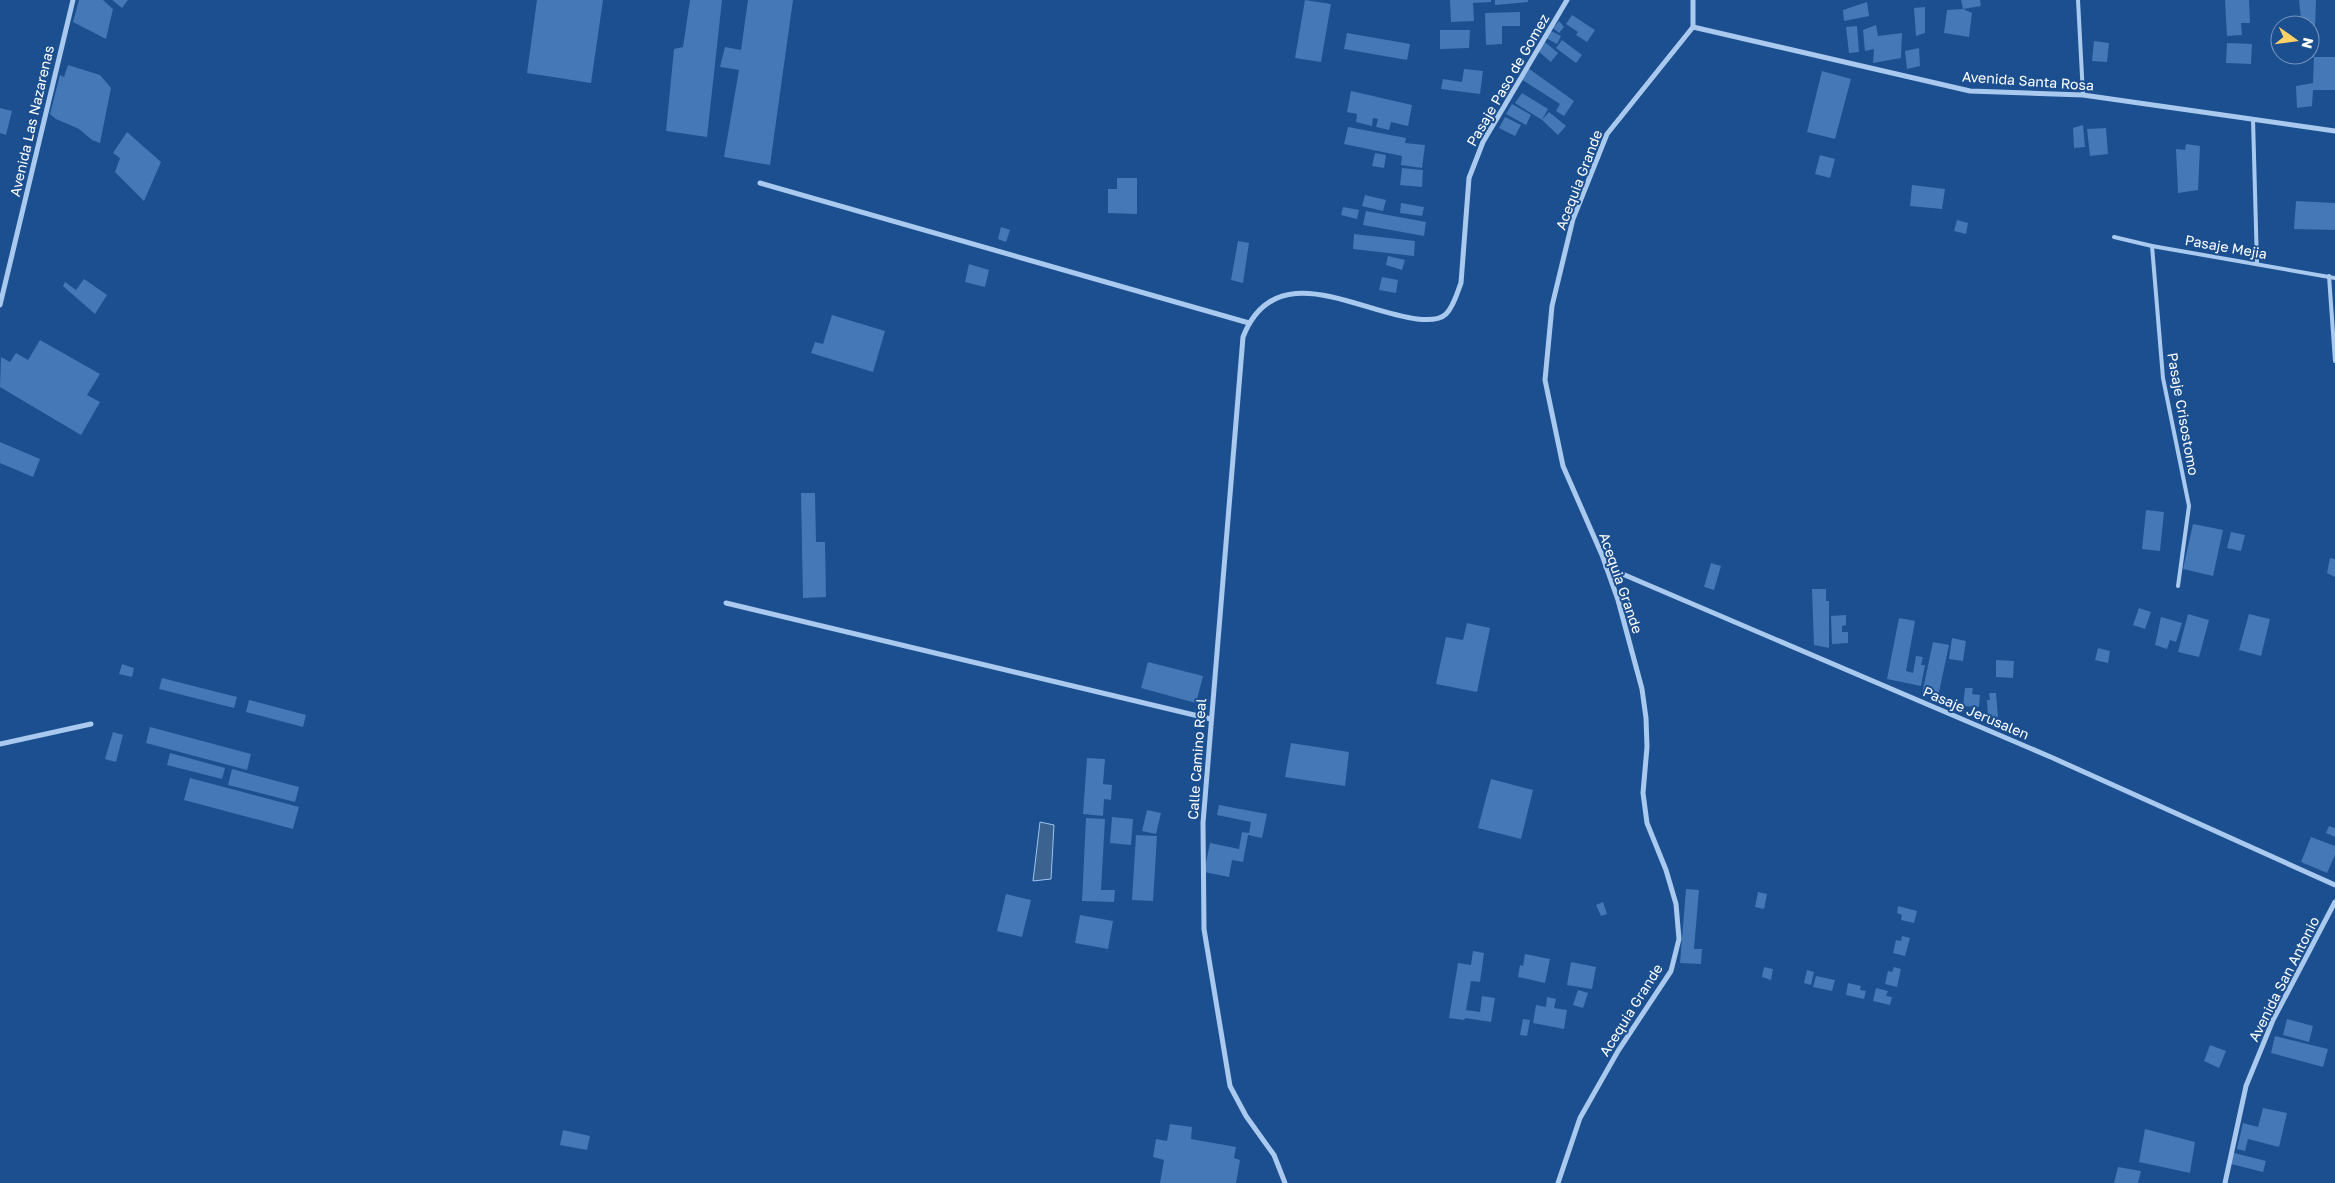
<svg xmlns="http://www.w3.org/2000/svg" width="2335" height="1183" font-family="'Golos Text',sans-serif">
<rect width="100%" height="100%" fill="#1b4f8f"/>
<path fill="#3c6290" stroke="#9cc4f0" d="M 1040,822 L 1054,825 L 1051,879 L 1033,881 Z"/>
<g fill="#4478b7">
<path d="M 79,0 L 103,0 L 113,9 L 106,39 L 73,22 Z"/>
<path d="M 112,0 L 128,0 L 122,8 Z"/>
<path d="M 537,0 L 603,0 L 591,83 L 527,73 Z"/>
<path d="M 690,0 L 722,0 L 707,137 L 666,131 L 674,49 L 683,47 Z"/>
<path d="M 748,0 L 793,0 L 770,165 L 724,157 L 739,70 L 720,67 L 725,47 L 741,50 Z"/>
<path d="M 1305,0 L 1331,4 L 1321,62 L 1295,58 Z"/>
<path d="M 1450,0 L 1491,0 L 1491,2 L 1473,3 L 1474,21 L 1451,22 Z"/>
<path d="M 1495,0 L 1528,0 L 1528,2 L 1495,5 Z"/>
<path d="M 1961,0 L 1980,0 L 1981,6 L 1963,9 Z"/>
<path d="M 2225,0 L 2249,0 L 2250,23 L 2241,23 L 2242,35 L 2227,36 Z"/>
<path d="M 2299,0 L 2316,0 L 2314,57 L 2290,64 L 2291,55 L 2310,55 L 2310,25 L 2298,25 L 2301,19 Z"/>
<path d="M 1867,2 L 1869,16 L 1844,21 L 1843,10 Z"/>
<path d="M 1925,7 L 1925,33 L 1916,36 L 1914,8 Z"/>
<path d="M 1963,9 L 1972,13 L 1969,37 L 1944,33 L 1947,10 Z"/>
<path d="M 1520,12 L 1520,26 L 1502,26 L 1502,44 L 1486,45 L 1485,13 Z"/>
<path d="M 1572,15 L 1595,30 L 1587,42 L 1576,35 L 1578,32 L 1566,24 Z"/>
<path d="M 1559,21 L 1564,27 L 1559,33 L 1553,28 Z"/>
<path d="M 1876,25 L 1878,36 L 1902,33 L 1901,58 L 1873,63 L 1874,49 L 1865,51 L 1863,30 Z"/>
<path d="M 1857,26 L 1859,52 L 1849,53 L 1846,27 Z"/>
<path d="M 1440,30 L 1470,30 L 1469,48 L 1440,49 Z"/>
<path d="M 1551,31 L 1561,36 L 1557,44 L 1546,38 Z"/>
<path d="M 1347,33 L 1410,44 L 1407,60 L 1344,49 Z"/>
<path d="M 1562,40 L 1582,55 L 1576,63 L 1556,48 Z"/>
<path d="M 2094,41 L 2109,43 L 2107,62 L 2092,61 Z"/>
<path d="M 1545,42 L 1558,53 L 1551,62 L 1538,51 Z"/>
<path d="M 2227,43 L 2252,44 L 2251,64 L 2226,63 Z"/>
<path d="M 1919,48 L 1920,66 L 1907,69 L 1905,51 Z"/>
<path d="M 2314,57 L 2335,57 L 2335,90 L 2313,90 L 2312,106 L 2297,108 L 2296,86 L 2313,83 Z"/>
<path d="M 68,65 L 100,75 L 111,88 L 100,143 L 92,140 L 79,129 L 56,119 L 50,114 L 60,75 L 64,77 Z"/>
<path d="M 1528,68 L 1574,101 L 1564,116 L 1556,111 L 1560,104 L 1521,79 Z"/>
<path d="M 1464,69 L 1483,71 L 1480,94 L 1441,89 L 1443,79 L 1462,82 Z"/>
<path d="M 1822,71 L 1851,79 L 1835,139 L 1807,132 Z"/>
<path d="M 1351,91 L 1412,105 L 1408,126 L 1391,122 L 1389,130 L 1376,127 L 1378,119 L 1373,118 L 1372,126 L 1356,122 L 1357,114 L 1347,112 Z"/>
<path d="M 1522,93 L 1548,109 L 1542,120 L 1549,112 L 1566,126 L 1558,135 L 1542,120 L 1515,103 Z"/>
<path d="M 1512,104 L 1531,115 L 1526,125 L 1506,114 Z"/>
<path d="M 0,108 L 12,111 L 6,135 L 0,133 Z"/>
<path d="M 1505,117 L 1521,125 L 1515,136 L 1499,128 Z"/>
<path d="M 2083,125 L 2085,147 L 2074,148 L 2073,128 Z"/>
<path d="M 1348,127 L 1406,138 L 1405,143 L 1425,145 L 1422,168 L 1401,165 L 1402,156 L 1344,144 Z"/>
<path d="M 2106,128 L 2108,154 L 2090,156 L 2087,129 Z"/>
<path d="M 127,132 L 161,162 L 144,201 L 115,172 L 120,158 L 113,153 Z"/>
<path d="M 2186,144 L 2200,146 L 2198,190 L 2178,193 L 2176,149 L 2185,150 Z"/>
<path d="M 1375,153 L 1386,155 L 1384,168 L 1372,166 Z"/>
<path d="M 1820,155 L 1835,159 L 1830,178 L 1815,174 Z"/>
<path d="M 1402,168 L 1423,170 L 1422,187 L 1400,185 Z"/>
<path d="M 1117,178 L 1137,178 L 1137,214 L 1108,213 L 1108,189 L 1117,189 Z"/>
<path d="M 1912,185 L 1945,189 L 1942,209 L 1910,206 Z"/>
<path d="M 1365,195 L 1386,200 L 1383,211 L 1362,206 Z"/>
<path d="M 2296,201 L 2335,203 L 2335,230 L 2294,229 Z"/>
<path d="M 1401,203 L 1424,207 L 1422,216 L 1400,213 Z"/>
<path d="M 1343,207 L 1359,210 L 1357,219 L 1341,215 Z"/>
<path d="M 1366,211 L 1426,222 L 1424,236 L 1363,225 Z"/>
<path d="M 1957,220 L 1968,223 L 1966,234 L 1954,231 Z"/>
<path d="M 1001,227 L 1010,230 L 1006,242 L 998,239 Z"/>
<path d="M 1354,234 L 1415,241 L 1414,256 L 1353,249 Z"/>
<path d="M 1238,241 L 1249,243 L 1243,283 L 1231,280 Z"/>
<path d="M 1388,256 L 1405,260 L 1402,270 L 1386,265 Z"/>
<path d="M 969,264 L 989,270 L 985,287 L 965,282 Z"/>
<path d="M 1382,277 L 1398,280 L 1396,293 L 1379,290 Z"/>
<path d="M 84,279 L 107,295 L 95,314 L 63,286 L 65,282 L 76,290 Z"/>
<path d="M 832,315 L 885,331 L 873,372 L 811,353 L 815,342 L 823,344 Z"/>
<path d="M 40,340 L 100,374 L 87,395 L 100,402 L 81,435 L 0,387 L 1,357 L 10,362 L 16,353 L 28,360 Z"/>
<path d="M 0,442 L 40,459 L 33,477 L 0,463 Z"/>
<path d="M 801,493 L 815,493 L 816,542 L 825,542 L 826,597 L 803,598 Z"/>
<path d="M 2146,510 L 2164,512 L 2160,551 L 2142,549 Z"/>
<path d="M 2193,524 L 2223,530 L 2213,576 L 2183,569 Z"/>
<path d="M 2231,532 L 2245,535 L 2241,551 L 2227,548 Z"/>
<path d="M 2330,558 L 2335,559 L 2335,577 L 2327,573 Z"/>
<path d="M 1711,563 L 1721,566 L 1714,590 L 1704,587 Z"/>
<path d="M 1812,589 L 1826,589 L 1826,601 L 1829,601 L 1829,648 L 1814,645 Z"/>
<path d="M 2139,608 L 2151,612 L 2145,629 L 2133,625 Z"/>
<path d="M 2188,614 L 2209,620 L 2199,657 L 2178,652 Z"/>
<path d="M 2249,614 L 2270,619 L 2261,656 L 2239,650 Z"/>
<path d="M 1846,615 L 1846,625 L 1842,626 L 1842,632 L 1848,632 L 1848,643 L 1832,644 L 1831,616 Z"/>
<path d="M 2161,617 L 2182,623 L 2176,642 L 2170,640 L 2167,649 L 2155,645 Z"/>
<path d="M 1899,618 L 1915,621 L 1906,671 L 1913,673 L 1916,656 L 1923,657 L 1921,665 L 1925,665 L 1921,686 L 1887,679 Z"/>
<path d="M 1467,623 L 1490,628 L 1477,692 L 1436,684 L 1446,637 L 1463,640 Z"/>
<path d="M 1952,638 L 1966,641 L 1963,661 L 1949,659 Z"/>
<path d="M 1933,642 L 1949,645 L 1938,697 L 1922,694 Z"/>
<path d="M 2098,648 L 2110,651 L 2108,663 L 2095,660 Z"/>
<path d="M 1996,660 L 2014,661 L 2013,678 L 1996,677 Z"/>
<path d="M 1148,662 L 1203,676 L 1196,703 L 1141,688 Z"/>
<path d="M 122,664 L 134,668 L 132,677 L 119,674 Z"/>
<path d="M 162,678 L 237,697 L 234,708 L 159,689 Z"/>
<path d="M 1965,688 L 1973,688 L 1972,694 L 1980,695 L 1979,707 L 1963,706 Z"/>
<path d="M 1989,693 L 1996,693 L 1998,717 L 1988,717 L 1987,700 L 1990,700 Z"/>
<path d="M 249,700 L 306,715 L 303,727 L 246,712 Z"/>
<path d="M 150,727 L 251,754 L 247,770 L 146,743 Z"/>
<path d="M 113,732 L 123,735 L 116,762 L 105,759 Z"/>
<path d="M 1291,743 L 1349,752 L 1345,786 L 1285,777 Z"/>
<path d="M 170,753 L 225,768 L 222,779 L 167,765 Z"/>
<path d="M 1087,758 L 1105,759 L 1103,784 L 1112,785 L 1111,800 L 1104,799 L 1103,816 L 1083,814 Z"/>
<path d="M 232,769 L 299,787 L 295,802 L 228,785 Z"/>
<path d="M 190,778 L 299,807 L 293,829 L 184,800 Z"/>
<path d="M 1491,779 L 1533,790 L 1521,839 L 1478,828 Z"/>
<path d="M 1219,805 L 1267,814 L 1262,838 L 1248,835 L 1243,862 L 1232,860 L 1229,877 L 1204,872 L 1210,843 L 1239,849 L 1242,832 L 1249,833 L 1251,822 L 1217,815 Z"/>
<path d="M 1147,810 L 1161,813 L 1156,834 L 1142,831 Z"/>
<path d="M 1112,817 L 1133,819 L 1131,845 L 1110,843 Z"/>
<path d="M 1086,818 L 1105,819 L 1101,890 L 1115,890 L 1114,902 L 1082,901 Z"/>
<path d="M 2329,826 L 2335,828 L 2335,837 L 2326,833 Z"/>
<path d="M 1136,835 L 1157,836 L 1153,901 L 1132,900 Z"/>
<path d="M 2311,837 L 2335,846 L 2335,855 L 2327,873 L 2301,862 Z"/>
<path d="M 1686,889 L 1699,890 L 1694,949 L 1702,949 L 1701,964 L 1680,963 Z"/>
<path d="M 1758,892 L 1767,894 L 1764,909 L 1755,907 Z"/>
<path d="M 1006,894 L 1031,900 L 1022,937 L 997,931 Z"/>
<path d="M 1603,902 L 1607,914 L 1601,916 L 1596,905 Z"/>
<path d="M 1898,906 L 1917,911 L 1914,923 L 1901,920 L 1902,915 L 1897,913 Z"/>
<path d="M 1080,915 L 1113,921 L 1108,949 L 1075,943 Z"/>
<path d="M 1902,936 L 1910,938 L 1905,956 L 1893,953 L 1896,940 L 1901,941 Z"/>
<path d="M 1473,951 L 1484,953 L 1480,982 L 1471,981 L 1466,1010 L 1480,1012 L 1482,996 L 1495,998 L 1491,1022 L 1465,1018 L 1464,1020 L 1449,1018 L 1458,963 L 1471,965 Z"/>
<path d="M 1525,954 L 1550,959 L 1545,983 L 1518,977 L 1520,965 L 1523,966 Z"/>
<path d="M 1571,962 L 1596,967 L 1592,989 L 1567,985 Z"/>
<path d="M 1764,967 L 1773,969 L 1771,980 L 1762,977 Z"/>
<path d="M 1894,967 L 1901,969 L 1897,987 L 1885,984 L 1888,971 L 1892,972 Z"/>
<path d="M 1807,970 L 1814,972 L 1811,985 L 1804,983 Z"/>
<path d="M 1816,976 L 1835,980 L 1832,991 L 1813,987 Z"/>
<path d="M 1848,983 L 1861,986 L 1860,990 L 1866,991 L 1864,999 L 1846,995 Z"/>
<path d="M 1876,988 L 1888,991 L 1886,996 L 1892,997 L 1890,1005 L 1873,1001 Z"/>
<path d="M 1578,990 L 1588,993 L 1583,1008 L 1573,1005 Z"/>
<path d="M 1547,997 L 1556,999 L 1554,1008 L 1567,1010 L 1564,1029 L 1533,1023 L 1536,1005 L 1546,1007 Z"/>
<path d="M 1523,1019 L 1530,1020 L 1527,1036 L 1520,1035 Z"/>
<path d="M 2287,1019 L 2313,1026 L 2309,1042 L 2283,1035 Z"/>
<path d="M 2275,1036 L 2328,1049 L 2323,1067 L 2271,1053 Z"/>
<path d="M 2210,1045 L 2226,1051 L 2219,1068 L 2204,1061 Z"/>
<path d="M 2263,1108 L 2287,1113 L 2279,1147 L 2248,1139 L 2245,1151 L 2237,1149 L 2243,1123 L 2258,1127 Z"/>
<path d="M 1170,1124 L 1192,1127 L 1191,1139 L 1236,1147 L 1234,1158 L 1240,1160 L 1236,1183 L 1160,1183 L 1164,1160 L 1153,1157 L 1156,1139 L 1167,1141 Z"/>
<path d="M 2145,1129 L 2195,1142 L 2190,1173 L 2139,1162 Z"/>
<path d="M 563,1130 L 590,1136 L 587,1150 L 560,1145 Z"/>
<path d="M 2234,1153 L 2266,1161 L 2263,1172 L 2231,1164 Z"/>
<path d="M 2118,1167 L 2141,1171 L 2138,1183 L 2114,1183 Z"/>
</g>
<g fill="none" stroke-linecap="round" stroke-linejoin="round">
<g stroke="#a9c9ee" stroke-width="4">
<path d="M 2078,0 L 2083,95"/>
<path d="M 2253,119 L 2257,264"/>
<path d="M 2114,237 L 2152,246 L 2335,278"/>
<path d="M 2152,246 L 2163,378 L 2189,506 L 2178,586"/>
<path d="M 2329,276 L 2335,361"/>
</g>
<g stroke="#a9c9ee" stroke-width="5">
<path d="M 1693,27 L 1970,91 L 2083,95 L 2335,131"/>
<path d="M 760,183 L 1249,323"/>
<path d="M 0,305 L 73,0"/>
<path d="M 1606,567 L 2053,758 L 2335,885"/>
<path d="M 726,603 L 1211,719"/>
<path d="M 0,744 L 91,724"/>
<path d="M 1285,1183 L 1274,1155 L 1246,1116 L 1230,1086 L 1204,929 L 1203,823 L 1243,337 C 1275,255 1358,312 1417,319 C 1426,320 1439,321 1446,314 C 1454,306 1457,293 1461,283 L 1469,178 L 1483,142 L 1567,0"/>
<path d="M 1558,1183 L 1580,1118 L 1618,1051 L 1671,971 L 1679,939 L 1676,904 L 1666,870 L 1647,823 L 1643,793 L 1647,747 L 1646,718 L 1642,689 L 1618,600 L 1602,555 L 1563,466 L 1545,380 L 1552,306 L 1573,219 L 1607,134 L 1693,27 L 1693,0"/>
<path d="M 2225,1183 L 2246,1086 L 2273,1020 L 2335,902"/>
</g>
</g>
<g text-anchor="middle" stroke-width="4" stroke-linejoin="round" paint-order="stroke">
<g font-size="14" fill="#fff" stroke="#1b4f8f">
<text transform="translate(1508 80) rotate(-60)" y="5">Pasaje Paso de Gomez</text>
<text transform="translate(2028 81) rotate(4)" y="5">Avenida Santa Rosa</text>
<text transform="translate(32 121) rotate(-77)" y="5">Avenida Las Nazarenas</text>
<text transform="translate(1579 180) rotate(-69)" y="5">Acequia Grande</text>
<text transform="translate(2226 247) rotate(10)" y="5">Pasaje Mejia</text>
<text transform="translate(2183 414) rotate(80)" y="5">Pasaje Crisostomo</text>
<text transform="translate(1621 583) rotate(71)" y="5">Acequia Grande</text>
<text transform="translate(1976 713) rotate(23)" y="5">Pasaje Jerusalen</text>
<text transform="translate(1197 759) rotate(-86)" y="5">Calle Camino Real</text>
<text transform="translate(2284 979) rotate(-63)" y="5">Avenida San Antonio</text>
<text transform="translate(1631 1010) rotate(-58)" y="5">Acequia Grande</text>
</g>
</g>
<g transform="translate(2295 40) rotate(104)"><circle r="24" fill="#1b4f8f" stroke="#7695bc"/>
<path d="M0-4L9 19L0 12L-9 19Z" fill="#ffd166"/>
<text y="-8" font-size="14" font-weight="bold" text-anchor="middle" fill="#ffffff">N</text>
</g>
</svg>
